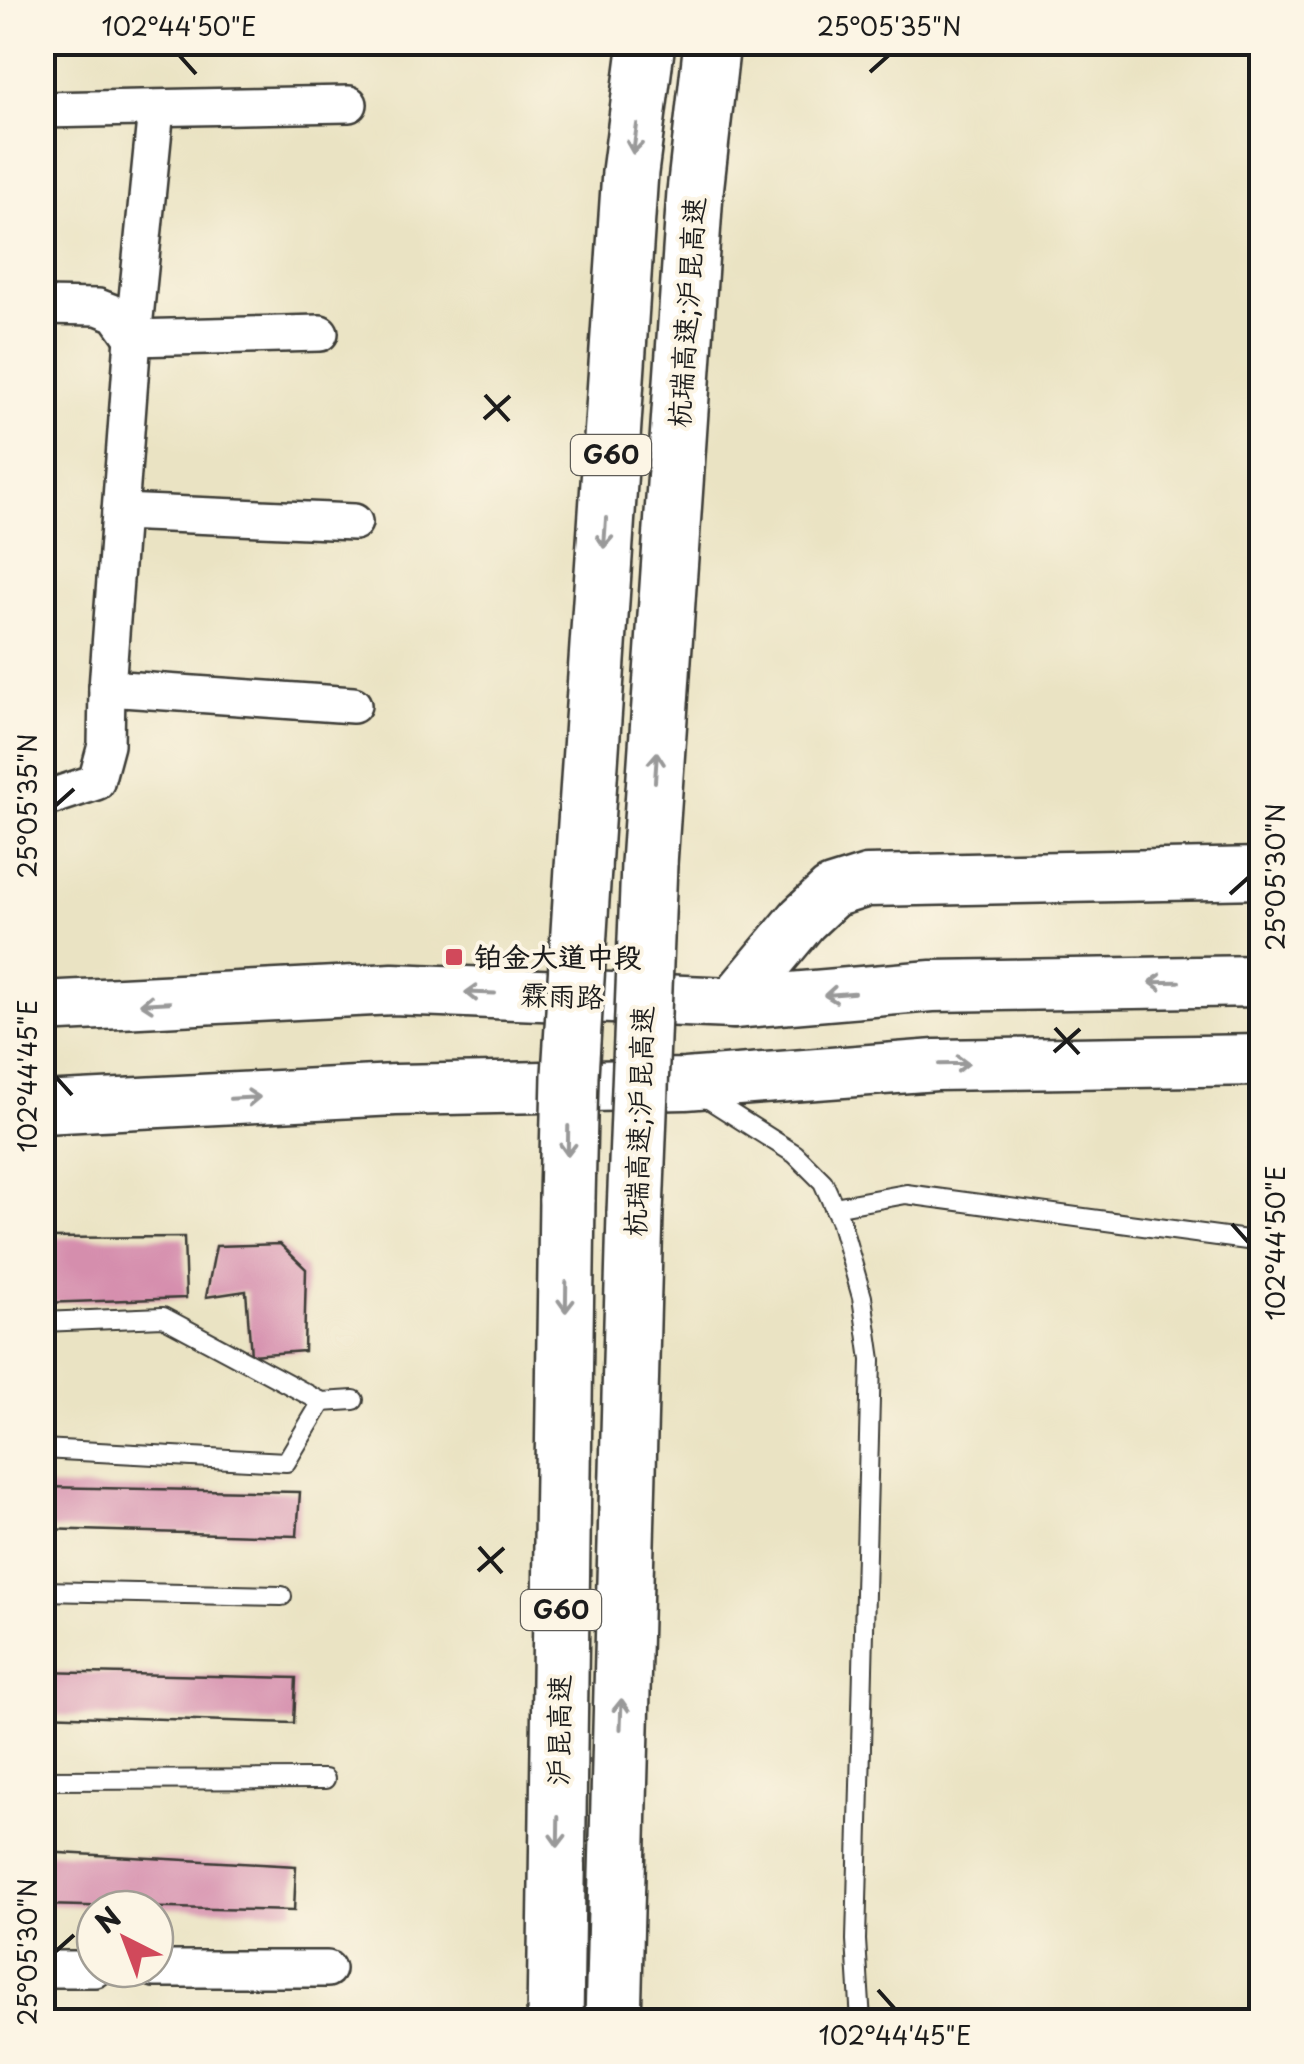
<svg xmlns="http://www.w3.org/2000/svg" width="1304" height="2064" font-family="'Playpen Sans','LXGW WenKai TC',sans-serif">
<rect width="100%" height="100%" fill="#fcf5e5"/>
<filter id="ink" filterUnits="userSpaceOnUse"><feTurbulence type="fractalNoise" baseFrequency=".01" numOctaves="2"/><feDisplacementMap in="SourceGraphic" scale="20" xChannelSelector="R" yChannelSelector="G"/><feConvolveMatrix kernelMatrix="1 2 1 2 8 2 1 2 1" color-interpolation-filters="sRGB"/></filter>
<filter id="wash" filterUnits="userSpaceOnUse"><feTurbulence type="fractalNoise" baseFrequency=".0048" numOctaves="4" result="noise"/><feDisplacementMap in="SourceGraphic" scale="40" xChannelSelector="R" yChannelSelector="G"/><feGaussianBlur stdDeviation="2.25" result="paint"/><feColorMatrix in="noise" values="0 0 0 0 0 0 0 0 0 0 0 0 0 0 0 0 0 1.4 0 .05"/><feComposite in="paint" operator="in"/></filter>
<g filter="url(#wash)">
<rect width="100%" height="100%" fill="#eae3c3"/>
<g id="blocks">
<g fill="#d58ead">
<path d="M 184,1237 L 186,1298 L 42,1303 L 42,1238 Z"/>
<path d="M 280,1244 L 306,1269 L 304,1351 L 251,1355 L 246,1291 L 206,1297 L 216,1246 Z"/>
<path d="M 42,1487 L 300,1492 L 297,1536 L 42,1529 Z"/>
<path d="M 42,1672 L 296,1678 L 294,1723 L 42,1715 Z"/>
<path d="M 42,1852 L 296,1866 L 294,1911 L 42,1905 Z"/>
</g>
</g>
</g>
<g filter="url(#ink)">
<use href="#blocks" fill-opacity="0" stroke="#3b3a35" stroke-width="2.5"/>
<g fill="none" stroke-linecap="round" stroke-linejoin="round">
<defs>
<g id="lane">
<path d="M 702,1095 L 795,1154 L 823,1182 L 840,1220 L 862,1297 L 871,1360 L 856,1940 L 861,2022"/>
<path d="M 834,1207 L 906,1194 L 1262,1242"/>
<path d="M 42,1322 L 163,1317 L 322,1402 L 354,1400"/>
<path d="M 42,1449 L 286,1462 L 322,1402"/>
<path d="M 42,1591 L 282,1596"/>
<path d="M 42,1780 L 325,1779"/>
</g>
<g id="street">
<path d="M 42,110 L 349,104"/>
<path d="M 42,306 L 98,307 L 116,314 L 133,338"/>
<path d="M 133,338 L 320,333"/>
<path d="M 120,512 L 354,522"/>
<path d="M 107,688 L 353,705"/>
<path d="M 42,797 L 54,796 L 96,782 L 106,745 L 107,688 L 120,512 L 133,338 L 156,109"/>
<path d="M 42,1969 L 95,1969"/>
<path d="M 155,1969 L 327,1969"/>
</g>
<g id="secondary">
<path d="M 733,1003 L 803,919 L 832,892 L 867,881 L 1262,873"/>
<path d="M 42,1007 L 393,989 L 733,1003 L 932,986 L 1262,981"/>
<path d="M 42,1108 L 395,1090 L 685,1084 L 936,1065 L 1262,1060"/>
</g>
<g id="highway">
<path d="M 649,864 L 695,192 L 712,42"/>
<path d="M 583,868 L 630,172 L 647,42"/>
<path d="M 555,2022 L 567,1199"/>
<path d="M 613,2022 L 635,1213"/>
</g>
</defs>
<use href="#lane" stroke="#3b3a35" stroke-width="22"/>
<use href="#street" stroke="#3b3a35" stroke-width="40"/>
<use href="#secondary" stroke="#3b3a35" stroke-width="55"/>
<use href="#highway" stroke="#3b3a35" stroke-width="60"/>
<use href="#lane" stroke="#fff" stroke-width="18"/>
<use href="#street" stroke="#fff" stroke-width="35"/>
<use href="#secondary" stroke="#fff" stroke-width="50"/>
<use href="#highway" stroke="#fff" stroke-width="55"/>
<defs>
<g id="highway-bridge">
<path d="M 567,1199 L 570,1075 L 583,868"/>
<path d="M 635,1213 L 649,864"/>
</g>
</defs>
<use href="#highway-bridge" stroke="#3b3a35" stroke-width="60" stroke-linecap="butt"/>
<use href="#highway-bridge" stroke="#fff" stroke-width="55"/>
</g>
<defs><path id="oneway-shaft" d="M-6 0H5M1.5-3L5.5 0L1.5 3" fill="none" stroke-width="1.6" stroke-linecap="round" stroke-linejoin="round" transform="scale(2.5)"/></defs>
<g stroke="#999">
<use href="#oneway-shaft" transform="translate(635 139) rotate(98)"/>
<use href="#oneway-shaft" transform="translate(605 533) rotate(94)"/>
<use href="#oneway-shaft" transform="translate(656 767) rotate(-86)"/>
<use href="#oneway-shaft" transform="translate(1164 982) rotate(179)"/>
<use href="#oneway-shaft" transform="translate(480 993) rotate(-178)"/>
<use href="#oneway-shaft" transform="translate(839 994) rotate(175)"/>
<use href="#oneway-shaft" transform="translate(155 1003) rotate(177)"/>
<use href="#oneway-shaft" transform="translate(954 1064) rotate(-1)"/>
<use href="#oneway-shaft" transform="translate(245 1098) rotate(-3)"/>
<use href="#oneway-shaft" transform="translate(568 1141) rotate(91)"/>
<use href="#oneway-shaft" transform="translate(566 1297) rotate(91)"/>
<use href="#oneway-shaft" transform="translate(621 1714) rotate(-88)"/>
<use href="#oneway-shaft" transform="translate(558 1832) rotate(91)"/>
</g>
</g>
<path fill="none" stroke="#1c1c1c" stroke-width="4" d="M 179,55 L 196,74M 870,72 L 889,55M 485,395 L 509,421M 484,419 L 510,396M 55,806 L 74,789M 1230,894 L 1249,877M 1055,1028 L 1079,1054M 1054,1052 L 1080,1029M 55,1076 L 72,1095M 1232,1224 L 1249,1243M 479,1547 L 502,1573M 478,1571 L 504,1548M 55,1952 L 74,1935M 878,1990 L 895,2009"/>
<rect fill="#d1495b" stroke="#fcf5e5" stroke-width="4" x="444" y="947" width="20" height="20" rx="5"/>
<g text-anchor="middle" stroke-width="8" stroke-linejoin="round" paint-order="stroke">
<g fill="#fcf5e5" stroke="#5f5d58" stroke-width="2.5">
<rect x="571" y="435" width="80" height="40" rx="8"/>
<rect x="521" y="1590" width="80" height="40" rx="8"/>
</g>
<g font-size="25" font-weight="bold" fill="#1c1c1c">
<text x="611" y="464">G60</text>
<text x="561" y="1619">G60</text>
</g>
<g font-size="28" fill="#1c1c1c" stroke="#fcf5e5">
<text transform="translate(687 312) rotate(-86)" y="10">杭瑞高速;沪昆高速</text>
<text transform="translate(562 996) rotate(2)" y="10">霖雨路</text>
<text transform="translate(639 1121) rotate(-88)" y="10">杭瑞高速;沪昆高速</text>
<text transform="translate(559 1730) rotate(-89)" y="10">沪昆高速</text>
</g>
<g font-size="28" font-weight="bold" fill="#1c1c1c" stroke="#fcf5e5" text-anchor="start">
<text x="474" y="967">铂金大道中段</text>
</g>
</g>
<rect width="1304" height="2064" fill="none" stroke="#fcf5e5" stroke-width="110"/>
<g transform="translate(125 1939) rotate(318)"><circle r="48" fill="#fcf5e5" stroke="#a29e95" stroke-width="2.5"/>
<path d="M0-8L18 38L0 25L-18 38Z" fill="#d1495b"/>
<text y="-15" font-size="28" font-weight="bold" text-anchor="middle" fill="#1c1c1c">N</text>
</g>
<rect x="55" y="55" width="1194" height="1954" fill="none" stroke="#1c1c1c" stroke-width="4"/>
<g font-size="25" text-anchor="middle" fill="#1c1c1c">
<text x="179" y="36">102°44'50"E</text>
<text x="889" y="36">25°05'35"N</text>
<text transform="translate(28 806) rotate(-90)" y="9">25°05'35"N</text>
<text transform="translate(1276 877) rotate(-90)" y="9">25°05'30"N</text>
<text transform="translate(28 1076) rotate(-90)" y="9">102°44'45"E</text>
<text transform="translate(1276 1243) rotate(-90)" y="9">102°44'50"E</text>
<text transform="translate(28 1952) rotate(-90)" y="9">25°05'30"N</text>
<text x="895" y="2045">102°44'45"E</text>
</g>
</svg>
